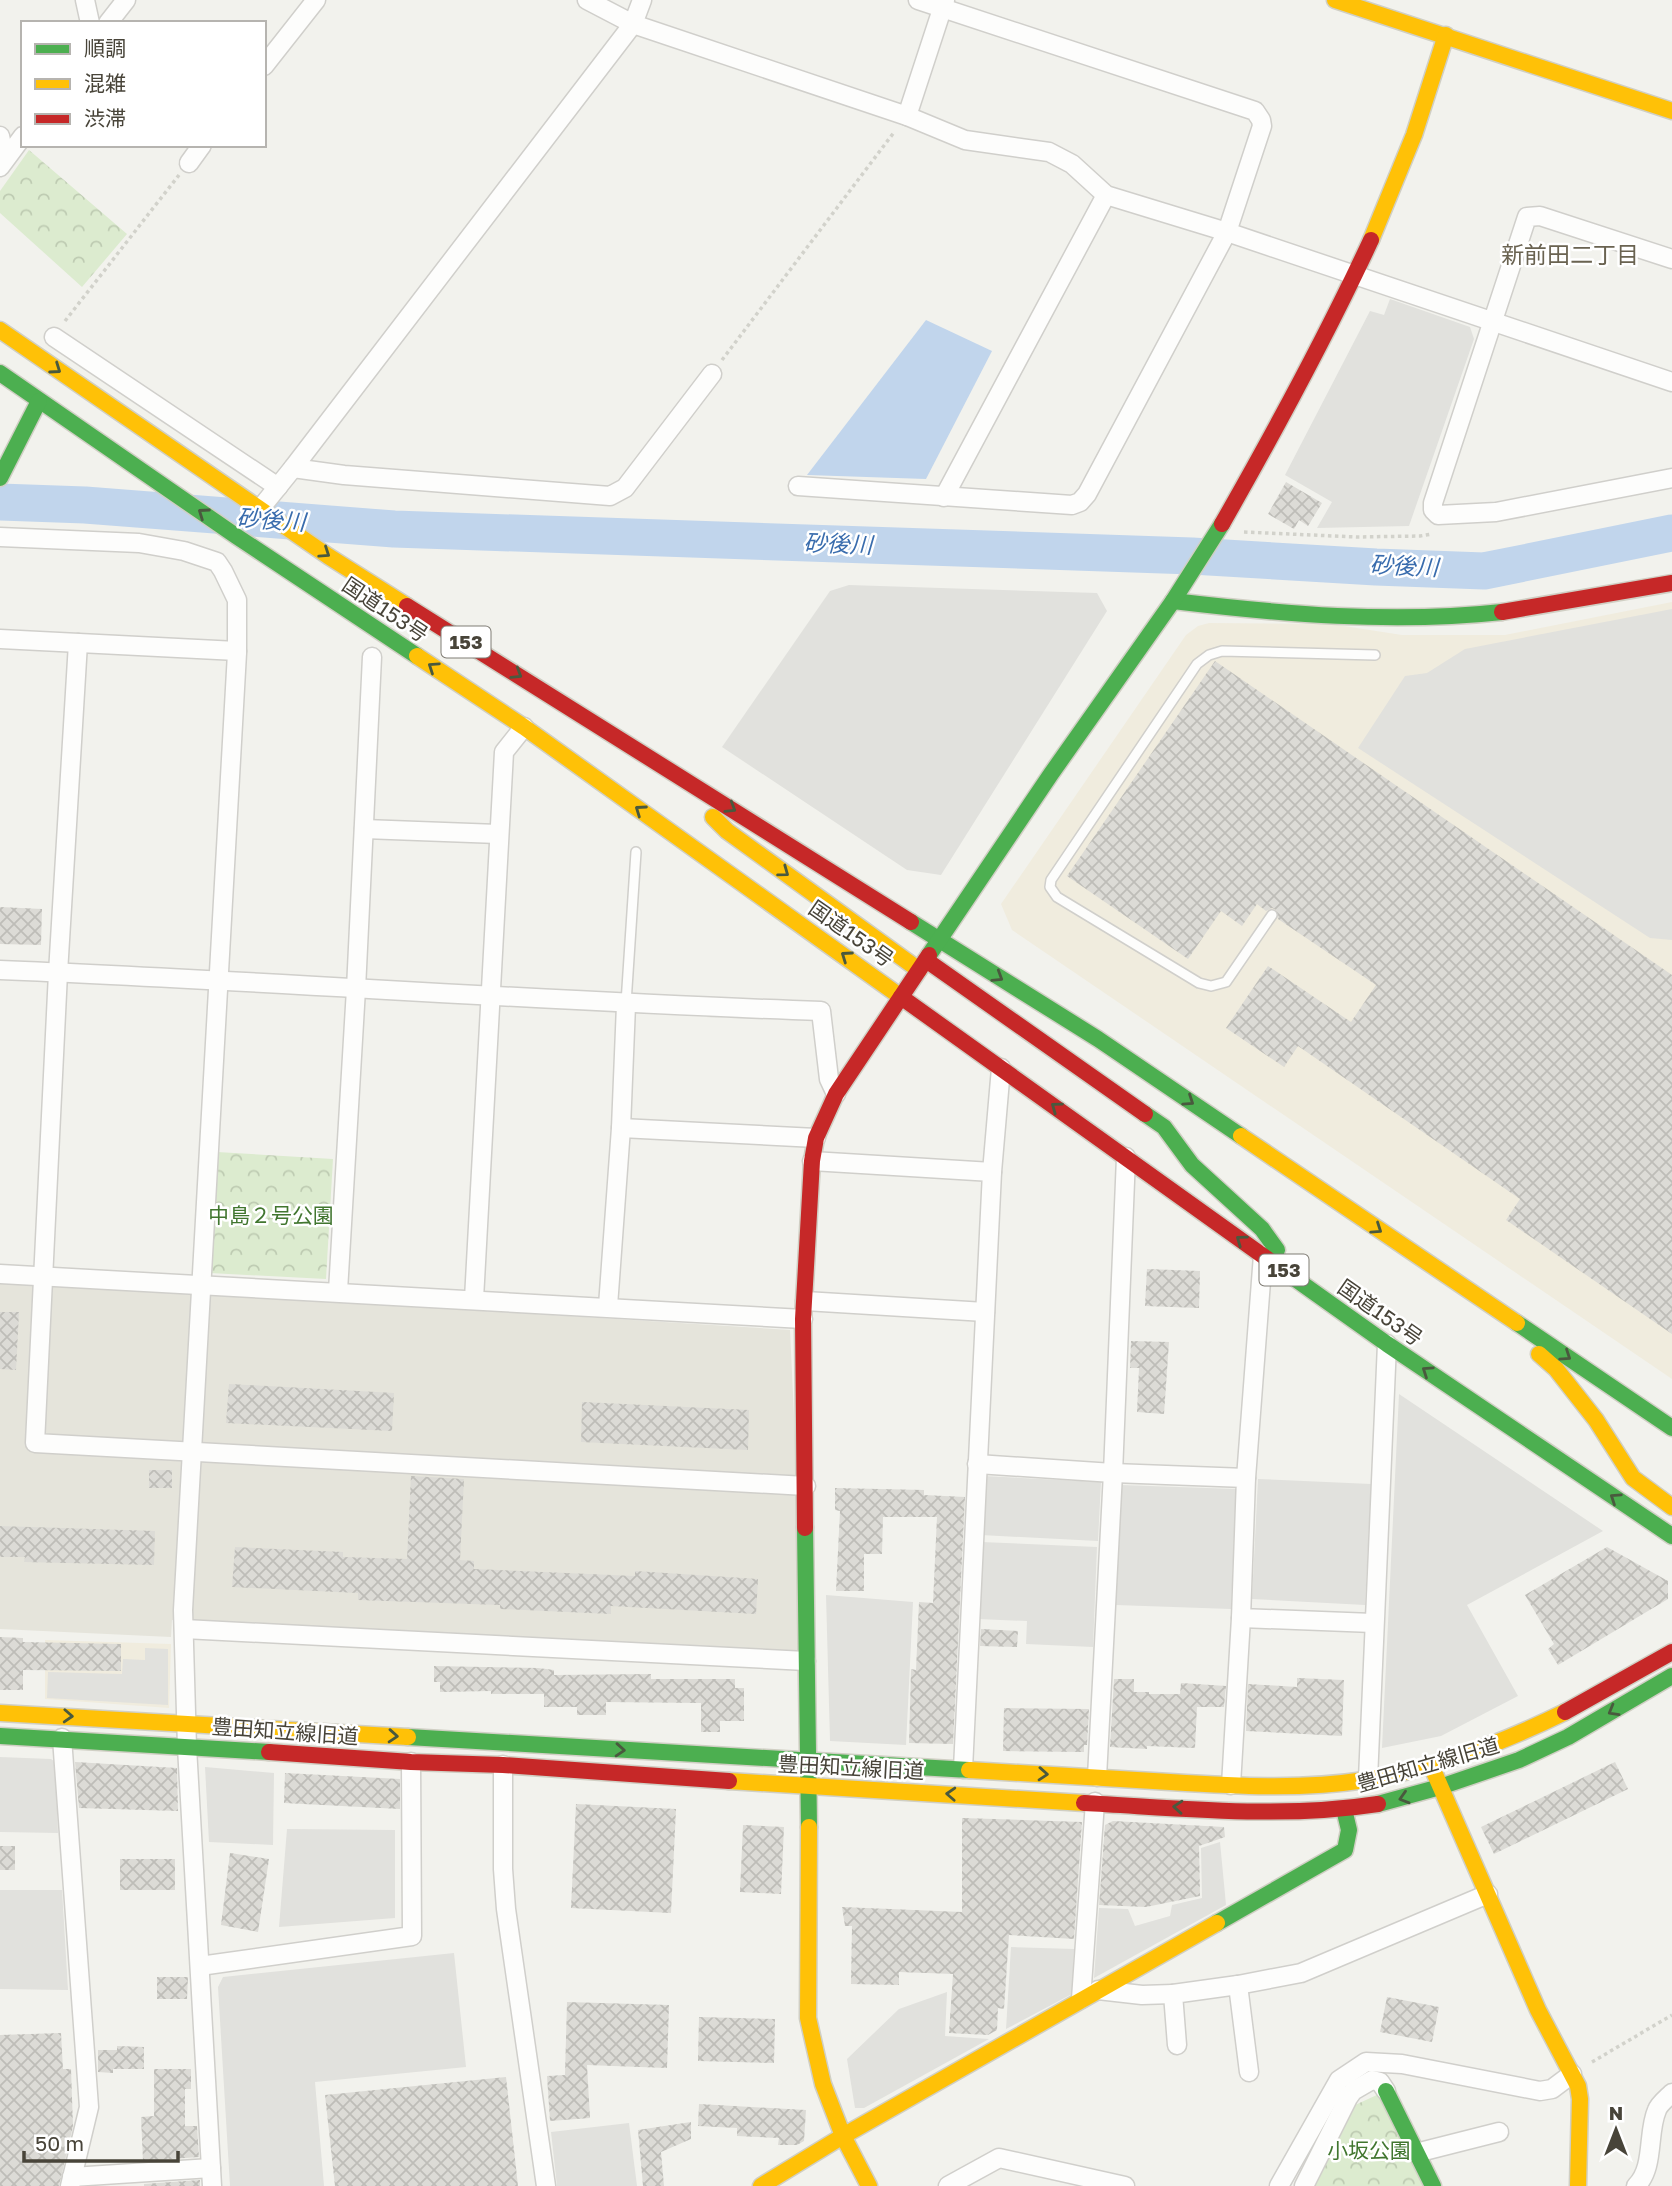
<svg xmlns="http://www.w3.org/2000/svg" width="1672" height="2186" font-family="'Golos Text','Noto Sans JP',sans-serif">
<defs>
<pattern id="forest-crowns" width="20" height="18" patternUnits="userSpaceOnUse" patternTransform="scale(1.75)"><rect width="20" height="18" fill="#dcebcf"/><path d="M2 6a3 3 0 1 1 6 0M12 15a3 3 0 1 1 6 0" fill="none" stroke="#becbb2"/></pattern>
<pattern id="building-cross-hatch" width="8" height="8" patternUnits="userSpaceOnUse" patternTransform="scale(1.75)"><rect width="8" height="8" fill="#dcdbd6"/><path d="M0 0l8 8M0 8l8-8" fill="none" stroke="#bebdb8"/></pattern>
</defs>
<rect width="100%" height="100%" fill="#f2f2ed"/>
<path fill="#e5e4db" d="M 0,1283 L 215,1294 L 790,1330 L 805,1653 L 172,1620 L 171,1637 L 0,1629 Z"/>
<g fill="#f0ecde">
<path d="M 1672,602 L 1672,1379 L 1012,930 L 1001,904 L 1186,635 L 1198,626 L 1209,623 L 1331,624 L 1402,635 L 1505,635 Z"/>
<path d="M 45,1640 L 171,1644 L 169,1708 L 45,1699 Z"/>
</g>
<g fill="url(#forest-crowns)">
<path d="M 29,150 L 127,234 L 82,287 L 0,213 L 0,191 Z"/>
<path d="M 217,1152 L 333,1159 L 326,1279 L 210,1273 Z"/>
<path d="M 1379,2094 L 1424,2186 L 1313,2186 L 1355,2105 Z"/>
</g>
<g fill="#e1e1dd">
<path d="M 1390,299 L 1470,327 L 1474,339 L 1409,526 L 1317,528 L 1332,502 L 1285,475 L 1370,311 L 1384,315 Z"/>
<path d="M 849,585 L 1097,593 L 1107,611 L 941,875 L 907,870 L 722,747 L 830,591 Z"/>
<path d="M 1672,609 L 1672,940 L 1650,938 L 1358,748 L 1405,676 L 1427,673 L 1465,649 Z"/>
<path d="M 1399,1394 L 1603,1531 L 1467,1605 L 1518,1696 L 1441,1736 L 1382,1748 Z"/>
<path d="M 984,1476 L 1101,1482 L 1098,1541 L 981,1535 Z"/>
<path d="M 1258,1479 L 1371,1484 L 1365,1605 L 1252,1599 Z"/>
<path d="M 1121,1485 L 1236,1489 L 1231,1609 L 1116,1605 Z"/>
<path d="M 981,1542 L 1097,1547 L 1093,1647 L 1026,1644 L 1027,1621 L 978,1619 Z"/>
<path d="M 826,1595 L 913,1602 L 906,1745 L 830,1741 Z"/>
<path d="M 145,1648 L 168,1649 L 168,1705 L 47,1698 L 48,1672 L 122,1674 L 123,1659 L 145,1660 Z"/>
<path d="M 0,1757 L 51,1759 L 55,1762 L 58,1833 L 0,1832 Z"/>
<path d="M 205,1767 L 274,1773 L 273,1845 L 209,1842 Z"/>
<path d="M 287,1829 L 395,1830 L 395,1918 L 279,1927 Z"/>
<path d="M 1220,1842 L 1226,1905 L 1094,1978 L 1099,1908 L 1128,1909 L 1135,1926 L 1170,1916 L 1172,1905 L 1202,1898 L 1201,1848 Z"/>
<path d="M 0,1890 L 62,1890 L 68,1990 L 0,1989 Z"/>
<path d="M 1011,1947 L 1074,1949 L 1072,1994 L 1006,2029 Z"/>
<path d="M 454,1953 L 466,2067 L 315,2082 L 324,2186 L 230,2186 L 218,1987 L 223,1977 Z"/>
<path d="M 947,1992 L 945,2036 L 989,2039 L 864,2108 L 855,2108 L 847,2059 L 899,2009 Z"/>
<path d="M 629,2123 L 637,2186 L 557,2186 L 551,2132 Z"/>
</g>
<path fill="#c1d5ec" d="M 926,320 L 992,351 L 926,479 L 807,475 Z"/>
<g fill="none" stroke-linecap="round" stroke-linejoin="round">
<path stroke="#c1d5ec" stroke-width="37" d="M 0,502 L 85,505 L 394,529 L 1192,556 L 1376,567 L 1484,571 L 1672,533"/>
</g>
<g fill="url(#building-cross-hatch)">
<path d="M 1286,482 L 1322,503 L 1308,526 L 1299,520 L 1294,529 L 1268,514 Z"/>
<path d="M 1215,661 L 1672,975 L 1672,1334 L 1506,1220 L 1520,1199 L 1298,1046 L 1284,1067 L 1226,1028 L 1268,966 L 1351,1022 L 1376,985 L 1278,919 L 1276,910 L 1272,908 L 1266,911 L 1257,904 L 1242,926 L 1221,911 L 1188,959 L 1067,876 Z"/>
<path d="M 0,907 L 42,909 L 41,945 L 0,944 Z"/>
<path d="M 1147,1269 L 1200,1271 L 1199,1308 L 1145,1306 Z"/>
<path d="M 0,1312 L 19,1312 L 16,1370 L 0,1369 Z"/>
<path d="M 1131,1341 L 1169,1342 L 1164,1414 L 1137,1412 L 1139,1368 L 1130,1368 Z"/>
<path d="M 229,1384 L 394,1393 L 392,1431 L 226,1423 Z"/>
<path d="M 582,1402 L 749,1410 L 748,1450 L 581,1442 Z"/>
<rect x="149" y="1470" width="23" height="18"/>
<path d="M 411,1476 L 464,1479 L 460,1560 L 474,1561 L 474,1569 L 635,1576 L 635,1571 L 758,1579 L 756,1614 L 611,1606 L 611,1614 L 500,1609 L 500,1605 L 358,1600 L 358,1593 L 232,1587 L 235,1547 L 343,1552 L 343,1557 L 407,1559 Z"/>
<path d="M 835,1488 L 924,1490 L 924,1495 L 965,1497 L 953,1744 L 909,1743 L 911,1669 L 916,1670 L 919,1602 L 933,1603 L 937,1517 L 883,1517 L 882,1554 L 864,1554 L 864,1591 L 836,1591 L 840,1511 L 835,1510 Z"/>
<path d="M 0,1526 L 155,1531 L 154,1565 L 24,1562 L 25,1557 L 0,1557 Z"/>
<path d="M 1607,1547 L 1668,1581 L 1668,1599 L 1558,1665 L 1548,1649 L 1554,1644 L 1525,1595 Z"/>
<path d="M 981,1629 L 1018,1631 L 1017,1647 L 980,1646 Z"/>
<path d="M 0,1637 L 23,1638 L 23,1642 L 121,1644 L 121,1671 L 23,1670 L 23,1690 L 0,1690 Z"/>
<path d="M 434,1666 L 538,1668 L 554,1670 L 554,1675 L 651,1674 L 651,1679 L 735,1679 L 735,1688 L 744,1688 L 744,1721 L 720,1721 L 720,1732 L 701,1732 L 701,1703 L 606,1702 L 606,1715 L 577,1715 L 577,1707 L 544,1707 L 544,1694 L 491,1694 L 491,1691 L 440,1692 L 440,1682 L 434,1682 Z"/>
<path d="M 1297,1678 L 1344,1680 L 1342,1736 L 1246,1731 L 1248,1684 L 1297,1687 Z"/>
<path d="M 1114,1679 L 1134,1679 L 1134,1692 L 1149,1692 L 1149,1694 L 1180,1694 L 1181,1683 L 1226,1686 L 1224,1707 L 1197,1707 L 1195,1748 L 1147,1746 L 1147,1749 L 1110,1747 Z"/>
<path d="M 1004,1708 L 1089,1709 L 1087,1745 L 1084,1745 L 1084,1752 L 1003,1751 Z"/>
<path d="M 75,1762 L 177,1768 L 178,1811 L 79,1808 Z"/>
<path d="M 1615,1762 L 1628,1789 L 1494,1854 L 1481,1827 Z"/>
<path d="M 285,1773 L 400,1779 L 400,1809 L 284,1803 Z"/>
<path d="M 576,1804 L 676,1809 L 671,1913 L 571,1908 Z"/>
<path d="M 962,1818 L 1082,1822 L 1074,1939 L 1009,1935 L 1004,2009 L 998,2008 L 997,2030 L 988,2035 L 949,2033 L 953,1974 L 899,1972 L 899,1985 L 851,1984 L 852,1926 L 845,1926 L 842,1907 L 962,1912 Z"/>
<path d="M 1113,1821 L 1224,1827 L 1225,1837 L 1199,1846 L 1200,1896 L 1146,1907 L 1099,1905 L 1105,1825 Z"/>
<path d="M 743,1825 L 784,1827 L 781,1894 L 740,1892 Z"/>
<rect x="0" y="1846" width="15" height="24"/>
<path d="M 230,1853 L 269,1859 L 258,1932 L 221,1925 Z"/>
<rect x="120" y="1859" width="55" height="31"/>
<path d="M 157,1977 L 188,1977 L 187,1999 L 157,1999 Z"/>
<path d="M 1387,1997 L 1439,2007 L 1432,2042 L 1380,2032 Z"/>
<path d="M 567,2002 L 669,2005 L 667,2068 L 587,2065 L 590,2118 L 550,2121 L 547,2076 L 565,2075 Z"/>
<path d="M 699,2017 L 775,2019 L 774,2063 L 698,2061 Z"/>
<path d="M 61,2033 L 63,2069 L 71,2069 L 73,2126 L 59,2186 L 0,2186 L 0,2035 Z"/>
<path d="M 117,2046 L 144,2047 L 144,2069 L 113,2069 L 113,2073 L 98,2072 L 98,2050 L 117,2050 Z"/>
<path d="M 154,2069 L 191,2069 L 191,2089 L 185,2089 L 185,2126 L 197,2126 L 199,2157 L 143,2161 L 141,2117 L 154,2116 Z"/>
<path d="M 506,2077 L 518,2186 L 335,2186 L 325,2095 Z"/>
<path d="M 699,2104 L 806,2110 L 804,2141 L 797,2145 L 778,2145 L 779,2138 L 737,2136 L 737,2128 L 698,2126 Z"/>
<path d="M 691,2122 L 691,2139 L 661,2152 L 664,2186 L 643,2186 L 638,2130 Z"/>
<path d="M 200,2180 L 200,2186 L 144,2186 L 144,2184 Z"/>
</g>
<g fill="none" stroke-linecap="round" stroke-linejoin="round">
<defs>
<g id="lane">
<path d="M 1272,915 L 1226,982 L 1211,986 L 1199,983 L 1057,897 L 1050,887 L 1051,880 L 1197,664 L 1209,655 L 1222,651 L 1375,655"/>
<path d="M 626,1003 L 636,852"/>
</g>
<g id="street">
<path d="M 85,0 L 90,23"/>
<path d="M 587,0 L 633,24 L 907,116 L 965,140 L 1049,152 L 1072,164 L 1106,195 L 1227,232 L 1672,382"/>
<path d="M 108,23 L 126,0"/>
<path d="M 264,66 L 316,0"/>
<path d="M 907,116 L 945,0"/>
<path d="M 0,136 L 5,159"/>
<path d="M 189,163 L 202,145"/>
<path d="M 0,167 L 23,136"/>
<path d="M 1672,259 L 1540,216 L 1527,217 L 1433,503 L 1433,510 L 1438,515 L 1496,512 L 1672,478"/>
<path d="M 54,337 L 278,487"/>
<path d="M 293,468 L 344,475 L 610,496 L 625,488 L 712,374"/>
<path d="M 798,486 L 1072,505 L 1080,502 L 1087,494 L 1227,232 L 1262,126 L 1261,120 L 1255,111 L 918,0"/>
<path d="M 944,497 L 1106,195"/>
<path d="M 260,509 L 293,468 L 633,24 L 642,0"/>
<path d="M 0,537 L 139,543 L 184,551 L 217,562 L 223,571 L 237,600 L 237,653 L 183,1610 L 187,1747 L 212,2186"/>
<path d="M 0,639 L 237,651"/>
<path d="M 78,643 L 58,973 L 35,1443 L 806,1486"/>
<path d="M 364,829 L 498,834"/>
<path d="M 0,970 C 274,981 547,1002 821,1011 L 829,1079 L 836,1094"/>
<path d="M 621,1128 L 816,1138"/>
<path d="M 812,1161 L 992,1172 L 963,1769"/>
<path d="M 992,1172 L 1001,1068"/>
<path d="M 0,1274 L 803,1319"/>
<path d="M 338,1291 L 356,989 L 372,657"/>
<path d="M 474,1299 L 504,752 L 524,727"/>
<path d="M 805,1301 L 985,1312"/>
<path d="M 608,1306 L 621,1128 L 626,1005"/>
<path d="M 977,1464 L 1113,1473 L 1246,1478 L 1241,1618 L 1373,1623"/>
<path d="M 1246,1478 L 1263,1255"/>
<path d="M 184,1629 L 806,1661"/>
<path d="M 62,1738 L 89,2107 L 70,2186"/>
<path d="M 503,1765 L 503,1869 L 506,1909 L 546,2186"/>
<path d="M 1097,1777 L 1113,1473 L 1126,1157"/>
<path d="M 1368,1779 L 1387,1344"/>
<path d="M 1231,1785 L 1241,1618"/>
<path d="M 200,1966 L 412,1936 L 411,1762"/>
<path d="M 1238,1985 L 1249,2072"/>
<path d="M 1098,1990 L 1142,1995 L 1173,1994"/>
<path d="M 1081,1999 L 1095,1802"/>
<path d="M 1177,2045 L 1173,1994 L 1238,1985 L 1301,1973 L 1488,1894"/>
<path d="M 1416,2153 L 1499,2132"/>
<path d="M 72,2177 L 211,2168"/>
<path d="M 948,2186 L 999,2158 L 1125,2186"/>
<path d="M 1279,2186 L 1339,2080 L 1366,2062 L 1402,2064 L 1540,2091 L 1552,2089 L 1572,2074"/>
<path d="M 1304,2186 L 1348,2098 L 1353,2091 L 1372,2080 L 1380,2082 L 1386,2091"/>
<path d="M 1636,2186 C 1655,2168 1647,2132 1657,2110 C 1659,2104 1667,2098 1672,2093"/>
</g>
<g id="fast">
<path d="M 0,373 L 236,536 L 417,656"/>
<path d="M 0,478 L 39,401"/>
<path d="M 1173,601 C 1282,614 1392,624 1502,612"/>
<path d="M 911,922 L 1098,1039 L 1241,1136"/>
<path d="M 929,955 L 1051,774 L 1173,601 L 1222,524"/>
<path d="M 1145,1114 L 1164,1127 L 1192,1165 L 1262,1229 L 1277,1250"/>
<path d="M 1273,1263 L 1387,1344 L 1672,1536"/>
<path d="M 1517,1323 L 1672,1428"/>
<path d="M 805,1528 L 809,1827"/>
<path d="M 0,1736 L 269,1752"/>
<path d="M 408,1737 L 969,1770"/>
<path d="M 1378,1804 L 1440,1787 L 1519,1760 L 1568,1737 L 1672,1676"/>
<path d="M 1217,1923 L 1345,1850 L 1349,1830 L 1344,1809"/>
<path d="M 1386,2091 L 1433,2186"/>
</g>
<g id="slow">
<path d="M 1335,0 L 1672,111"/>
<path d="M 1371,240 L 1414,135 L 1446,35"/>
<path d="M 0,330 L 328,556 L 407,606"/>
<path d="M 417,656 L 524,727 L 901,997"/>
<path d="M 713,817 L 727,831 L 919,970"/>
<path d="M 1241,1136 L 1517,1323"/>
<path d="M 1539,1354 L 1556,1369 L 1596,1420 L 1633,1478 L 1672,1507"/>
<path d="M 0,1713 L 408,1737"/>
<path d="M 969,1770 C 1036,1774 1103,1778 1170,1782 C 1235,1786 1301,1790 1365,1780 C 1435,1769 1502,1743 1565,1712"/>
<path d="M 1434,1772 L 1538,2010 L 1578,2086 L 1580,2099 L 1578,2186"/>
<path d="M 729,1781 L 1084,1803"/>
<path d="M 809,1827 L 808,2018 L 823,2084 L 843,2136 L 869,2186"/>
<path d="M 761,2186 L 843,2136 L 1217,1923"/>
</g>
<g id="jam">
<path d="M 1222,524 C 1275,431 1326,337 1371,240"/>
<path d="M 407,606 L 911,922"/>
<path d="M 1502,612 L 1672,583"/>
<path d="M 926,960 L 1145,1114"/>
<path d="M 901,997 L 1273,1263"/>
<path d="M 805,1528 L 803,1319 L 812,1161 L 816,1138 L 836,1094 L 929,955"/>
<path d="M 1565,1712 L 1672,1652"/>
<path d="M 269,1752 L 411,1762 L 503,1765 L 729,1781"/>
<path d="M 1084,1803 C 1181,1808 1281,1819 1378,1804"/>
</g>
</defs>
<use href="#lane" stroke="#d0cfcb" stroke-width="12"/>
<use href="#street" stroke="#d0cfcb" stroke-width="21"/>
<use href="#fast" stroke="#d0cfc4" stroke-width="19"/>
<use href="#slow" stroke="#d0cfc4" stroke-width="19"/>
<use href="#jam" stroke="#d0cfc4" stroke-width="19"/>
<g stroke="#d2d2cb" stroke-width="3.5" stroke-dasharray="3.5 3.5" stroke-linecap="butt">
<path d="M 65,321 L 179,175"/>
<path d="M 722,360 L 895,131"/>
<path d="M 1244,532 L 1356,537 L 1420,536 L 1432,534"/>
<path d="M 1592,2062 L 1672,2015"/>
</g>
<use href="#lane" stroke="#fdfdfc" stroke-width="9"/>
<use href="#street" stroke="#fdfdfc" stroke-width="18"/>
<use href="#fast" stroke="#4caf50" stroke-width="16"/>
<use href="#slow" stroke="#ffc107" stroke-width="16"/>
<use href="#jam" stroke="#c62828" stroke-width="16"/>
</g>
<defs><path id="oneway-chevron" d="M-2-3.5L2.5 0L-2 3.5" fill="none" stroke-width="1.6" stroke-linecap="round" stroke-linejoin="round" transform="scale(1.75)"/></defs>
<g stroke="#49593e">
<use href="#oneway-chevron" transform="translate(56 369) rotate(35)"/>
<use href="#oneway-chevron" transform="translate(203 513) rotate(-145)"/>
<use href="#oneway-chevron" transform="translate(325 553) rotate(34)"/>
<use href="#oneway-chevron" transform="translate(433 667) rotate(-146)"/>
<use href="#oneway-chevron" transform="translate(517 674) rotate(32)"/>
<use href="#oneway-chevron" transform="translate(731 808) rotate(32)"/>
<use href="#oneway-chevron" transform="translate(640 810) rotate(-145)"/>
<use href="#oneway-chevron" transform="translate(784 872) rotate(36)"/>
<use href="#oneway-chevron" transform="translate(846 956) rotate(-145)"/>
<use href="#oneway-chevron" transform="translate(998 977) rotate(32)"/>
<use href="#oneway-chevron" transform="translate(1189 1101) rotate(34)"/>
<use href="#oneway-chevron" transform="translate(1056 1107) rotate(-144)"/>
<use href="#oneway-chevron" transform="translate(1377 1229) rotate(34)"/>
<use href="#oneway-chevron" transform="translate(1241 1240) rotate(-144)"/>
<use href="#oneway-chevron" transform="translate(1566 1356) rotate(34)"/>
<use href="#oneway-chevron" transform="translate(1427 1371) rotate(-146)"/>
<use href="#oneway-chevron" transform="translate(1615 1498) rotate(-146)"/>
<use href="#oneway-chevron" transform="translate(1613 1711) rotate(150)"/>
<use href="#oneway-chevron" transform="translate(68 1716) rotate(3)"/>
<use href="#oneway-chevron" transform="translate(393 1736) rotate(4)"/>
<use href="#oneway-chevron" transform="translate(620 1750) rotate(4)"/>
<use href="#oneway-chevron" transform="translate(1043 1774) rotate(4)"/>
<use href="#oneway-chevron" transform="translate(951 1794) rotate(-177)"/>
<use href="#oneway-chevron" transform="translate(1404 1798) rotate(163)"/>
<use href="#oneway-chevron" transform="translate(1178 1807) rotate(-176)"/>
</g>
<g text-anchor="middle" stroke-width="5" stroke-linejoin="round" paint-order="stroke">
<g fill="#fff" stroke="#7f7c74" stroke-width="2">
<rect x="441.5" y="626.5" width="49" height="31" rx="5"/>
<rect x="1259.5" y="1254.5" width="49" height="31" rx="5"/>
</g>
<g font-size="19" font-weight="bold" fill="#484439">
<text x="466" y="649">153</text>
<text x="1284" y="1277">153</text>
</g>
<g font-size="21" fill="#484439" stroke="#fff">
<text transform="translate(385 610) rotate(34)" y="7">国道153号</text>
<text transform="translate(851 934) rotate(35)" y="7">国道153号</text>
<text transform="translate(1380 1313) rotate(35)" y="7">国道153号</text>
<text transform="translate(285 1732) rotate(4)" y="7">豊田知立線旧道</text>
<text transform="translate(1428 1765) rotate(-16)" y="7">豊田知立線旧道</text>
<text transform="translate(851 1768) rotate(3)" y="7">豊田知立線旧道</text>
</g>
<g font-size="21" fill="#41762f" stroke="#fff">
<text x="271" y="1223">中島２号公園</text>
<text x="1369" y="2158">小坂公園</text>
</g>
<g font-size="23" fill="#6a6351" stroke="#fff">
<text x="1570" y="263">新前田二丁目</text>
</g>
<g font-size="23" font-style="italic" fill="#396cad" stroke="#fff">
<text transform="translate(271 520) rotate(4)" y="8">砂後川</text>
<text transform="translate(838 544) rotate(2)" y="8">砂後川</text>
<text transform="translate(1404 566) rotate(3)" y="8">砂後川</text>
</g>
</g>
<rect x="21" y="21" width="245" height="126" fill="#ffffff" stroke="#b6b4b0" stroke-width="2"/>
<rect x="35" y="44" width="35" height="10" fill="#4caf50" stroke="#b6b4b0" stroke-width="2"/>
<text x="84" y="56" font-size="21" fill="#484439">順調</text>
<rect x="35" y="79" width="35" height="10" fill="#ffc107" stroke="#b6b4b0" stroke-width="2"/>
<text x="84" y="91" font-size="21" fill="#484439">混雑</text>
<rect x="35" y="114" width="35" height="10" fill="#c62828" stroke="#b6b4b0" stroke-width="2"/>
<text x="84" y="126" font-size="21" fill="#484439">渋滞</text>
<g transform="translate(1616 2130)" stroke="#ffffff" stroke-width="5" paint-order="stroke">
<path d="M0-5L12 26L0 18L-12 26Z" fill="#484439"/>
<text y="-10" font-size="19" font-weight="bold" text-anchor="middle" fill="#484439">N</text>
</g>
<path d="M24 2151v10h154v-10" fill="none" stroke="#484439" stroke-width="3.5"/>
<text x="35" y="2151" font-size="21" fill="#484439" stroke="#ffffff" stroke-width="5" paint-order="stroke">50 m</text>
</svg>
